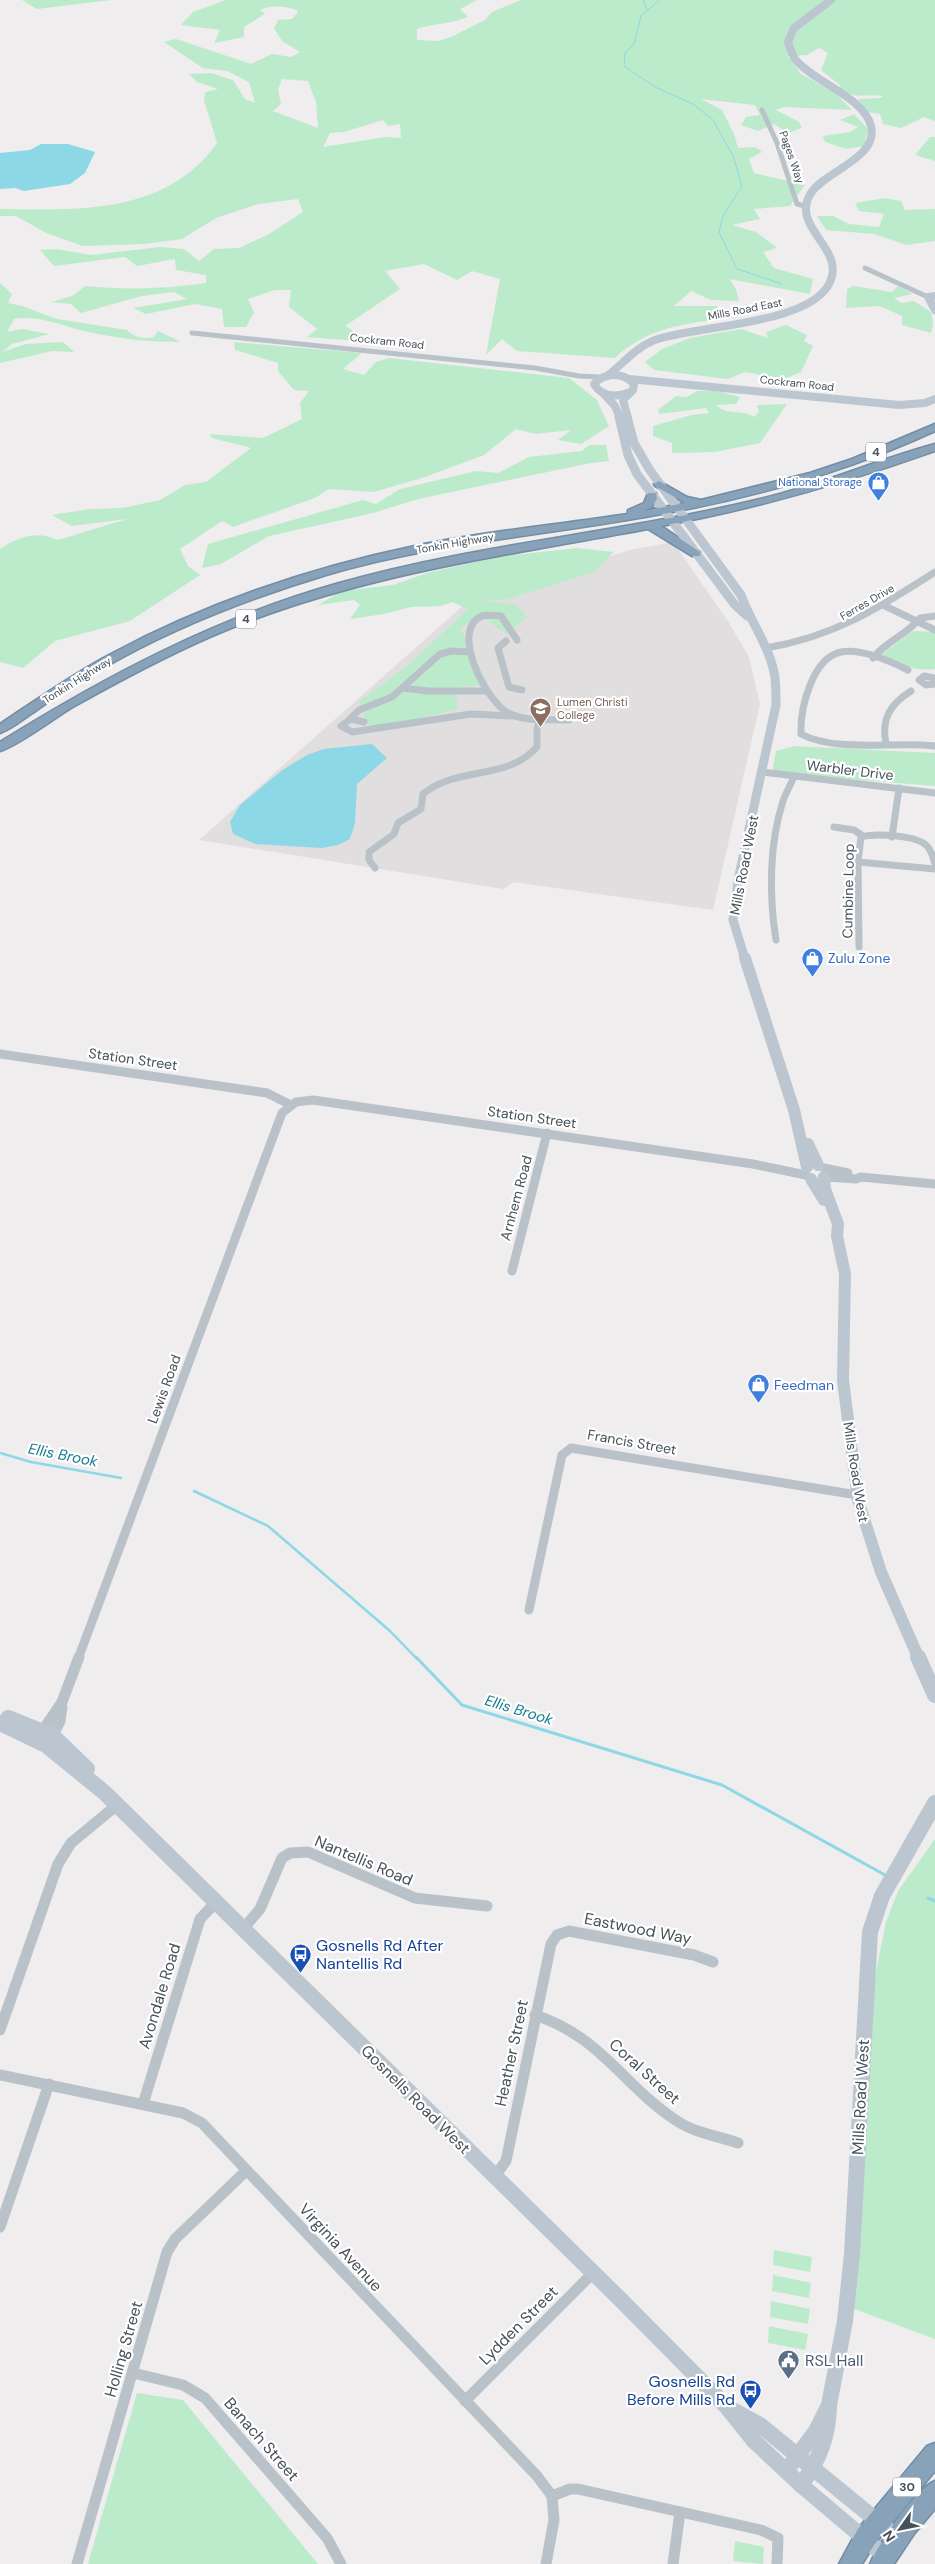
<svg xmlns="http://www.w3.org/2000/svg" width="935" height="2564" font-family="'DM Sans',sans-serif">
<rect width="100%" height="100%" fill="#efeded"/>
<path fill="#e0dede" d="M 673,542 L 728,621 L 749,657 L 760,704 L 713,910 L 513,882 L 504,889 L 199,840 L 466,603 L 630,550 Z"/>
<g fill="#bcebcc" fill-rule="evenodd">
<path d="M 22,0 L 111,0 L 37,9 Z"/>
<path d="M 226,0 L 477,0 L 460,9 L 468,17 C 451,24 435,23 417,29 L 417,40 L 438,41 L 451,37 L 485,20 L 492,12 L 521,0 L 935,0 L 935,121 L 924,117 L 901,128 L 883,124 L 880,114 L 868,112 L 858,99 L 880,98 L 883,96 C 865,93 858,100 841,90 L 840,85 L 821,70 L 828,53 L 819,48 L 807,55 L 788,56 L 801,74 L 835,93 L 852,110 L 784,107 L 776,110 L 799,122 L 802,128 L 788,133 L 774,124 L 758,131 L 741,125 L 746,117 L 760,115 L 755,105 L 701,99 L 722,110 L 734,134 L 738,148 L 755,147 L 762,152 L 749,159 L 754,173 L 805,185 L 790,206 L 754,209 L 760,219 L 732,225 L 756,232 L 777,248 L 763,252 L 774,268 L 813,279 L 810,294 L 729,279 L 736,289 L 739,301 L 711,300 L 691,291 L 674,306 L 717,306 L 721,319 C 681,324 645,329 615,358 L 517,351 L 502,339 L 486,355 L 500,279 L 472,271 L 457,280 L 424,264 L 385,271 L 400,289 L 345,326 L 367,339 L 394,344 L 307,337 L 317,329 L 289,307 L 291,290 L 275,290 L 248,299 L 254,312 L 246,327 L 224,327 L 222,309 L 195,304 L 146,314 L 133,308 L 187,299 L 174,292 L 142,296 L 81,313 L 71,304 L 51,302 L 72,296 L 85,286 C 124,290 167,289 206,283 L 206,275 L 176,270 L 175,259 L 137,266 L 125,257 L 54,266 L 40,250 L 56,249 L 92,255 L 160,247 L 184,249 L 199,261 L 214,249 L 239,248 L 269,234 L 303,212 L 298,199 L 258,204 L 216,218 L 182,239 L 144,244 L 83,246 L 46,233 L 16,216 L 0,216 L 0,209 C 78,210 166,215 217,143 L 204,100 L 205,92 L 218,89 L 197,82 L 189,74 L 211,73 L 233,80 L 245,99 L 255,103 L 249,82 L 227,71 L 203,68 L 164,42 L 176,39 L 251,64 L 272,54 L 291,57 L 300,52 L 282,41 L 274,28 L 278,20 L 292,19 L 297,13 L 297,10 C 283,6 273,5 260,10 L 265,14 L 244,27 L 244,37 L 214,43 L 220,30 L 181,25 L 193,12 ZM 282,79 L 308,81 L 316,102 L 318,128 L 273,111 L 281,104 L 278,90 ZM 383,120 L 388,126 L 400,124 L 401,138 L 385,137 L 323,147 L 330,133 L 344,132 Z"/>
<path d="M 854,114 L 868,129 L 864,146 L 846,149 L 825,142 L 823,136 L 850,132 L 858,127 L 840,120 Z"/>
<path d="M 930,137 L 935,137 L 935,161 L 915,155 Z"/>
<path d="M 885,198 L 901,201 L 905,210 L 935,209 L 935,241 L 906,245 L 874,234 L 826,230 L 817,216 L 833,216 L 849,224 L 879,227 L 884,214 L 859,211 L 855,203 Z"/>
<path d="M 0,283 L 12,294 L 8,303 L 22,306 L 57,319 L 127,330 C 135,338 143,339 154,337 L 158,331 L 181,342 C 149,342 120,339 89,332 C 65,327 38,314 14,319 L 7,332 L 22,329 L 49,334 L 12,344 L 2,352 L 26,344 L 63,342 L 74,352 L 52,351 L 0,363 Z"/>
<path d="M 853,286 L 892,292 L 898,286 L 913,294 L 894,298 L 901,303 L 914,301 L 931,312 L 933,323 L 931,333 L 902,325 L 902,316 L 880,306 L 846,308 L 847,289 Z"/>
<path d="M 786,325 L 807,335 L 804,341 L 813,346 L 801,372 L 784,379 L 745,372 L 728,379 L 654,370 L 645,362 L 662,349 L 690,338 L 741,329 L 768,338 L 766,332 Z"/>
<path d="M 234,342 L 362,353 L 343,369 L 364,375 L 376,362 L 389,358 L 569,378 L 597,400 L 609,426 L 581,444 L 558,440 L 571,430 L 535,434 L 516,429 L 484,455 L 425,477 L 374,492 L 329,489 L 315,498 L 233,527 L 222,521 L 180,549 L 188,566 L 200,575 L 130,621 L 55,641 L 23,668 L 0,662 L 0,549 C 17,537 38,530 58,540 L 127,519 L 72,526 L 52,515 L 90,509 L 122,508 L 160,500 L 185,485 L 206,482 L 251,448 L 212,438 L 210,434 L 263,438 L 302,419 L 300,403 L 309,391 L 294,390 L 278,371 L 278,363 L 235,350 Z"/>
<path d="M 697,391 L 717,391 L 740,397 L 736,404 L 715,405 C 730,416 740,409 755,417 L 759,411 L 757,405 L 787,404 L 760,443 L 715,452 L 672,453 L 672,443 L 653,436 L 653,426 L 692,415 L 709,413 L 706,408 L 659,414 L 658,410 L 676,396 L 687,397 Z"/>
<path d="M 589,445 L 606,445 L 609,461 L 591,463 L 418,499 L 373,513 L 269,536 L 221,564 L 202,568 L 208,544 L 363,500 L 376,504 L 400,489 L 476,471 L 498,473 L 529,457 L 582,451 Z"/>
<path d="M 577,548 L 614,552 L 594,572 L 508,599 L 485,601 L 516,604 L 527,617 L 507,634 L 482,617 L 460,628 L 488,684 L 455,688 L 458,709 L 391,726 L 368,725 L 359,702 L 407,666 L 468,609 L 452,602 L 441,606 L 411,607 L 384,614 L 350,619 L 360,605 L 354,600 L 318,605 L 342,591 L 393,585 L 427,573 L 498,557 Z"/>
<path d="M 913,631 L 935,632 L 935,669 C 921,672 892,664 882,654 Z"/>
<path d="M 794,746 L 935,753 L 935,786 L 772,773 L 776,751 Z"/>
<path d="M 935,1839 L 935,2339 L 849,2307 L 866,2021 L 886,1922 L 898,1891 Z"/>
<path d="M 774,2250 L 812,2257 L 810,2272 L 773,2265 Z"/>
<path d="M 773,2275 L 811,2283 L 809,2298 L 772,2291 Z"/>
<path d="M 771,2301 L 810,2309 L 808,2324 L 770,2317 Z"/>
<path d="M 769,2326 L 808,2334 L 805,2350 L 768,2343 Z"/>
<path d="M 137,2393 L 183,2400 L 318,2564 L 88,2564 Z"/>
<path d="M 735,2541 L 764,2547 L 763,2564 L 733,2561 Z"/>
</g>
<g fill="#8cd8e6">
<path d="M 41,144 L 68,144 L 95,152 L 85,173 L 70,184 L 24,191 L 15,188 L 0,189 L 0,153 L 30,150 Z"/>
<path d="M 372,744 L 387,758 L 357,784 L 355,823 L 350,839 L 338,845 L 322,848 L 255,844 L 233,834 L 230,822 L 240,805 L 281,771 L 307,755 L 324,749 Z"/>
</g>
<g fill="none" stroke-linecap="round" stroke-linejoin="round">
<g stroke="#8cd8e6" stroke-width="1">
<path d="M 643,0 L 647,10"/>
<path d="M 659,0 L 641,16 L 634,44 L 625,53 L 624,66 L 655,87 L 693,104 L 713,120 L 733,156 L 742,186 L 723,216 L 719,232 L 737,269 L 782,284"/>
</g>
<g stroke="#8cd8e6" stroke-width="2.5">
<path d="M 0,1453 L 31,1462 L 121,1478"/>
<path d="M 194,1491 L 268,1526 L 390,1631 L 417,1659"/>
</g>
<g stroke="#8cd8e6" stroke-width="3">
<path d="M 416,1657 L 462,1705 L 722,1785 L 885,1875"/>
<path d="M 928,1898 L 935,1901"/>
</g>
<defs>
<g id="highway">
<path d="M 935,424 L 935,431 C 842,474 745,500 645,517 C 538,536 430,544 326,575 C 250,598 175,627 105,667 C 81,680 57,696 34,712 C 23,719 12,729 0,733 L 0,724 C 36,700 71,675 109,655 C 204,604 309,568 415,546 C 485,531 557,525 628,514 L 628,510 L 644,503 L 648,493 L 656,493 L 657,499 L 652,507 L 643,511 L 685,503 L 655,486 L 654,484 L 659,481 L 687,497 L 701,500 L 810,473 L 852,459 Z"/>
<path d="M 935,444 L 935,451 C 845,483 755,509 661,526 L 700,552 L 700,556 L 692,556 L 648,529 C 500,556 352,576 212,636 C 164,657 117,682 71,708 C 55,718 16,747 0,751 L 0,742 C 106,676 216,618 336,584 C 475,544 620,533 760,499 C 820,485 876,460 935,444 Z"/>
<path d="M 935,2443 L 935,2471 L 874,2545 L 862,2564 L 839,2564 L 858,2529 L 927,2446 Z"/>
<path d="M 935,2481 L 935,2509 L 914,2534 L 894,2564 L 870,2564 C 878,2544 915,2489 935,2481 Z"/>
</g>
</defs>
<use href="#highway" stroke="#728da5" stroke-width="3"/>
<g stroke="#b9c2c9" stroke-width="5">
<path d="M 762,110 L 777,143 L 797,204 L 805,206"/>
<path d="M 865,268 L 928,297"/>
<path d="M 192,333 L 535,368 L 579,376 L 600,377"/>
</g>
<g stroke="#b9c2c9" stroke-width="7">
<path d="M 883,605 L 935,630"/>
<path d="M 517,640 L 501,616 C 496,616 487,614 482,616 C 449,630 486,701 508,713 C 526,722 550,719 569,720"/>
<path d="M 506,641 L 498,648 L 509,687 L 522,690"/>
<path d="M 766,648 C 833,637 879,608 935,572"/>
<path d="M 873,658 C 886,641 907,635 920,618 L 935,616"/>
<path d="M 908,670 C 890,661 861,648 841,652 C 812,658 800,709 801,734 C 837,753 894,741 935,746"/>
<path d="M 935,678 L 924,676 L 919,680 L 926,685 L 935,684"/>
<path d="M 403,688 L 428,691 L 485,691"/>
<path d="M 349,720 L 359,710 L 392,697 L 440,654 L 451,651 L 470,652"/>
<path d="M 364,722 L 351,719 L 341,726 L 352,732 L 471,714 L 511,716"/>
<path d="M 886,744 C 881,719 890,704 911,691"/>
<path d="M 762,772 L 935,793"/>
<path d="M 834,827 L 854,830 L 863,836"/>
<path d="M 892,837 L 899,788"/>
<path d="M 858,862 L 935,869"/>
<path d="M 375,868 L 369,860 L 369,852 L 394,834 L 398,823 L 421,809 L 423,794 C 456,766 507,781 537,747 L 537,729 L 540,719"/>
<path d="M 776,940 C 769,896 769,844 783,801 C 786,792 791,785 794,776"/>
<path d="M 859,947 L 858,862 L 861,837 C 875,833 917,835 927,846 C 932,851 933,858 935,864"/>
</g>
<g stroke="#b9c2c9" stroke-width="9">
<path d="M 0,1054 L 267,1093 L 289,1104"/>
<path d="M 824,1168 L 848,1173"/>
<path d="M 825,1177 L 856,1179 L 861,1177 L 935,1184"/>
<path d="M 512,1271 L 547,1133"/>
<path d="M 529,1610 L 562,1455 L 571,1448 L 857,1495"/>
<path d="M 78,1659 L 282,1113 L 296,1102 L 313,1100 L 753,1164 L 806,1175"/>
</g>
<g stroke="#b9c2c9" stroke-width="11">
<path d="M 41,1733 L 62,1702 L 79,1657"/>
<path d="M 52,1737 L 60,1721 L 62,1707"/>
<path d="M 243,1929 L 260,1909 L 282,1858 L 290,1853 L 308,1852 L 415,1898 L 487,1906"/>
<path d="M 535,2015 C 602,2037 623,2086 677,2121 C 695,2133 718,2136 738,2143"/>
<path d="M 0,2030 L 58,1864 L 71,1843 L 117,1805"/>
<path d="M 0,2075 L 183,2113 L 202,2123 L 537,2476 L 552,2496 L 554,2520 L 546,2564"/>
<path d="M 143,2104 L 200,1919 L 216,1902"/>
<path d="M 495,2176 L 506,2161 L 551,1944 L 557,1935 L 569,1931 L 694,1955 L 713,1962"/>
<path d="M 0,2227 L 49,2084"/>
<path d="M 133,2373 L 183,2385 L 205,2398 L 327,2538 L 341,2564"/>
<path d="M 465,2401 L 593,2273"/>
<path d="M 552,2496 L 570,2489 L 578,2489 L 761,2530 L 778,2538 L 777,2564"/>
<path d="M 77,2564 L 167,2252 L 175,2239 L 246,2171"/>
<path d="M 673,2564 L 680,2512"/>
</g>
<g stroke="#bbc6d0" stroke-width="8">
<path d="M 935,296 L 928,297 L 935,310"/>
<path d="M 607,376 C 623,364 636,347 655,340 C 697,325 811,325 830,282 C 846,248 789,227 811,193 C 825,171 879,158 871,126 C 864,97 813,82 795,59 C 792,54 790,48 788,42 L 794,28 L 831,0"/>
<path d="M 629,379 L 899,405 L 925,403 L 935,399"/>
<path d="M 603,393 L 615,406 L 620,418"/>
<path d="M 628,418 L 623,400 L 633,390 L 634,384 C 623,372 605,372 594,384 C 602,398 617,397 630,392"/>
</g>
<g stroke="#bbc6d0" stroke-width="9">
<path d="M 619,417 L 628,455 L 637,474 L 735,605 L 747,616"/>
<path d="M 627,417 L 634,443 L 649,469 L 741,595 C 751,623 771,648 775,678 C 776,687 776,696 776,705 L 738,880 L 733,920 L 745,959"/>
</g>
<g stroke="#bbc6d0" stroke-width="12">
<path d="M 745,958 L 794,1110 L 807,1167"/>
<path d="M 808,1144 L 818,1165"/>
<path d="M 824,1177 L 825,1189 L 838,1224 L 837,1236 L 845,1274 L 843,1380 L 858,1500 L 881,1572 L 919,1659"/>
<path d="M 811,1179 L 824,1200"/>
</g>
<g stroke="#bbc6d0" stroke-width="16">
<path d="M 918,1657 L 935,1695"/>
<path d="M 8,1718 L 53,1736 L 87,1769"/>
<path d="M 0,1723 L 46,1745 L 105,1793 L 621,2300 L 726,2406 L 754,2441 L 801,2485 L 885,2556"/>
<path d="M 731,2409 L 760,2425 L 898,2538"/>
<path d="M 786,2471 L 816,2431 L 829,2405 L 845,2321 L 852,2254 L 870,1932 L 882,1896 L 935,1803"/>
<path d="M 801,2485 C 819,2460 828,2438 829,2407"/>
</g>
<use href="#highway" fill="#87a2b9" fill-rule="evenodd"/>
</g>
<defs>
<symbol id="shop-pin" viewBox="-11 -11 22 30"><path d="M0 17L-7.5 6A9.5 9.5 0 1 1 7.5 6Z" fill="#3f7fe0" stroke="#fff"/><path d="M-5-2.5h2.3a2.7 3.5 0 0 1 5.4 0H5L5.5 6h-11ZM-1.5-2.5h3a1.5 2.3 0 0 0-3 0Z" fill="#fff"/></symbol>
<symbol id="school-pin" viewBox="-11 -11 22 30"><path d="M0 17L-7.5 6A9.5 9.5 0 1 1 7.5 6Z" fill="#8d6e63" stroke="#fff"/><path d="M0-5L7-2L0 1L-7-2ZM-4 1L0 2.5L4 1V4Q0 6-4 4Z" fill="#fff"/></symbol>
<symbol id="bus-pin" viewBox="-11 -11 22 30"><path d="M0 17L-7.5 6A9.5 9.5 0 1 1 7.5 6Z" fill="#1a4fb4" stroke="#fff"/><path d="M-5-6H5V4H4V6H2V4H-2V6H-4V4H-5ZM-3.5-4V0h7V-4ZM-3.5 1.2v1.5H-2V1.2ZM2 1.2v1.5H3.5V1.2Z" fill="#fff"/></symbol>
<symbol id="civic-pin" viewBox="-11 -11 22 30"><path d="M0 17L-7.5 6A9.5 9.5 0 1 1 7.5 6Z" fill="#5c6f8a" stroke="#fff"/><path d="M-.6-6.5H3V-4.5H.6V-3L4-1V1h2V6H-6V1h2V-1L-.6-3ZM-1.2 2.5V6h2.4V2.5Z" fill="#fff"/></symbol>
</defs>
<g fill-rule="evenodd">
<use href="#shop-pin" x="866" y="470" width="25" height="34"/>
<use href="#school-pin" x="528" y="696" width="25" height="34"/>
<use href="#shop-pin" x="800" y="946" width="25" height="34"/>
<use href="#shop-pin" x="746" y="1372" width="25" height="34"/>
<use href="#bus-pin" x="288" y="1942" width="25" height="34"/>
<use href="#civic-pin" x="776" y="2348" width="25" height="34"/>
<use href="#bus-pin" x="738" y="2378" width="25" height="34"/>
</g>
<g text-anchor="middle" stroke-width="4.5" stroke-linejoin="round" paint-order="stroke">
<g font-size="11" fill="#465159" stroke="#fff">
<text transform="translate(792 157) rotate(71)" y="4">Pages Way</text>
<text transform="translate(745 309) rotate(-11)" y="4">Mills Road East</text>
<text transform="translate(387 341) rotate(6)" y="4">Cockram Road</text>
<text transform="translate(797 383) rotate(6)" y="4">Cockram Road</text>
<text transform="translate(455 543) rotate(-10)" y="4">Tonkin Highway</text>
<text transform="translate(867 602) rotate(-30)" y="4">Ferres Drive</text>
<text transform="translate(77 680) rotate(-32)" y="4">Tonkin Highway</text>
</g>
<g font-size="11" fill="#366cbe" stroke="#fff" text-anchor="end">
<text x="862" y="486">National Storage</text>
</g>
<g font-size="11" fill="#785e54" stroke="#fff" text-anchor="start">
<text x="557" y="706">Lumen Christi<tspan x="557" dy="13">College</tspan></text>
</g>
<g fill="#fff" stroke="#7e858b" stroke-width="1">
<rect x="866" y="442.5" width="20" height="19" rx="4"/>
<rect x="236" y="609.5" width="20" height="19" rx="4"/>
<rect x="893" y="2477.5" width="28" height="19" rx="4"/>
</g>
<g font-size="12" font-weight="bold" fill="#465159">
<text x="876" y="456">4</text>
<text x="246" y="623">4</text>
<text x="907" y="2491">30</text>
</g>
<g font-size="14" fill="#465159" stroke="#fff">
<text transform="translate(850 770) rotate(7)" y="5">Warbler Drive</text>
<text transform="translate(744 865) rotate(-79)" y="5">Mills Road West</text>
<text transform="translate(848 891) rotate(-89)" y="5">Cumbine Loop</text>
<text transform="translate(133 1059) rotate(8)" y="5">Station Street</text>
<text transform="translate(532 1117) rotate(8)" y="5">Station Street</text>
<text transform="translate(516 1198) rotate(-75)" y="5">Arnhem Road</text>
<text transform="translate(164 1389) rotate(-70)" y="5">Lewis Road</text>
<text transform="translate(632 1442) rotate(10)" y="5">Francis Street</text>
<text transform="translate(856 1472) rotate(81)" y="5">Mills Road West</text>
</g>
<g font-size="14" fill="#366cbe" stroke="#fff" text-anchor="start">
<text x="828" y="963">Zulu Zone</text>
<text x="774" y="1390">Feedman</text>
</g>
<g font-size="15" font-style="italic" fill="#147d90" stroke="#fff">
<text transform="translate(63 1455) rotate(11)" y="5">Ellis Brook</text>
<text transform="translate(519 1710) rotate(17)" y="5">Ellis Brook</text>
</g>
<g font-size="16" fill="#465159" stroke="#fff">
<text transform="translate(364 1860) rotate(23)" y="6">Nantellis Road</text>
<text transform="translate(638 1928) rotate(11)" y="6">Eastwood Way</text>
<text transform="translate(159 1996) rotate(-73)" y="6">Avondale Road</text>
<text transform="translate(511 2053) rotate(-78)" y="6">Heather Street</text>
<text transform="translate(645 2071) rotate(42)" y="6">Coral Street</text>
<text transform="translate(860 2097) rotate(-87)" y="6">Mills Road West</text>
<text transform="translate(416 2099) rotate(45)" y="6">Gosnells Road West</text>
<text transform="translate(341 2247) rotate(47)" y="6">Virginia Avenue</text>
<text transform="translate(518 2325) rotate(-45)" y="6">Lydden Street</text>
<text transform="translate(123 2349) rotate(-74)" y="6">Holling Street</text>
<text transform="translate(262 2439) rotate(49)" y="6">Banach Street</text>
</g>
<g font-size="16" fill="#164399" stroke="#fff" text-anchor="start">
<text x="316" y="1951">Gosnells Rd After<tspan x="316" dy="18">Nantellis Rd</tspan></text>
<text x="735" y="2387" text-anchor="end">Gosnells Rd<tspan x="735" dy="18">Before Mills Rd</tspan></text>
</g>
<g font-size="16" fill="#4e5e75" stroke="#fff" text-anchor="start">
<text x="805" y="2366">RSL Hall</text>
</g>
</g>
<g transform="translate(900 2529) rotate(237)" stroke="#ffffff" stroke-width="4" paint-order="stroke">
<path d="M0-4L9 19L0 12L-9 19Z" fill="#465159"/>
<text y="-8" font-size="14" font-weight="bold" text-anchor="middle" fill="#465159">N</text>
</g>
</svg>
